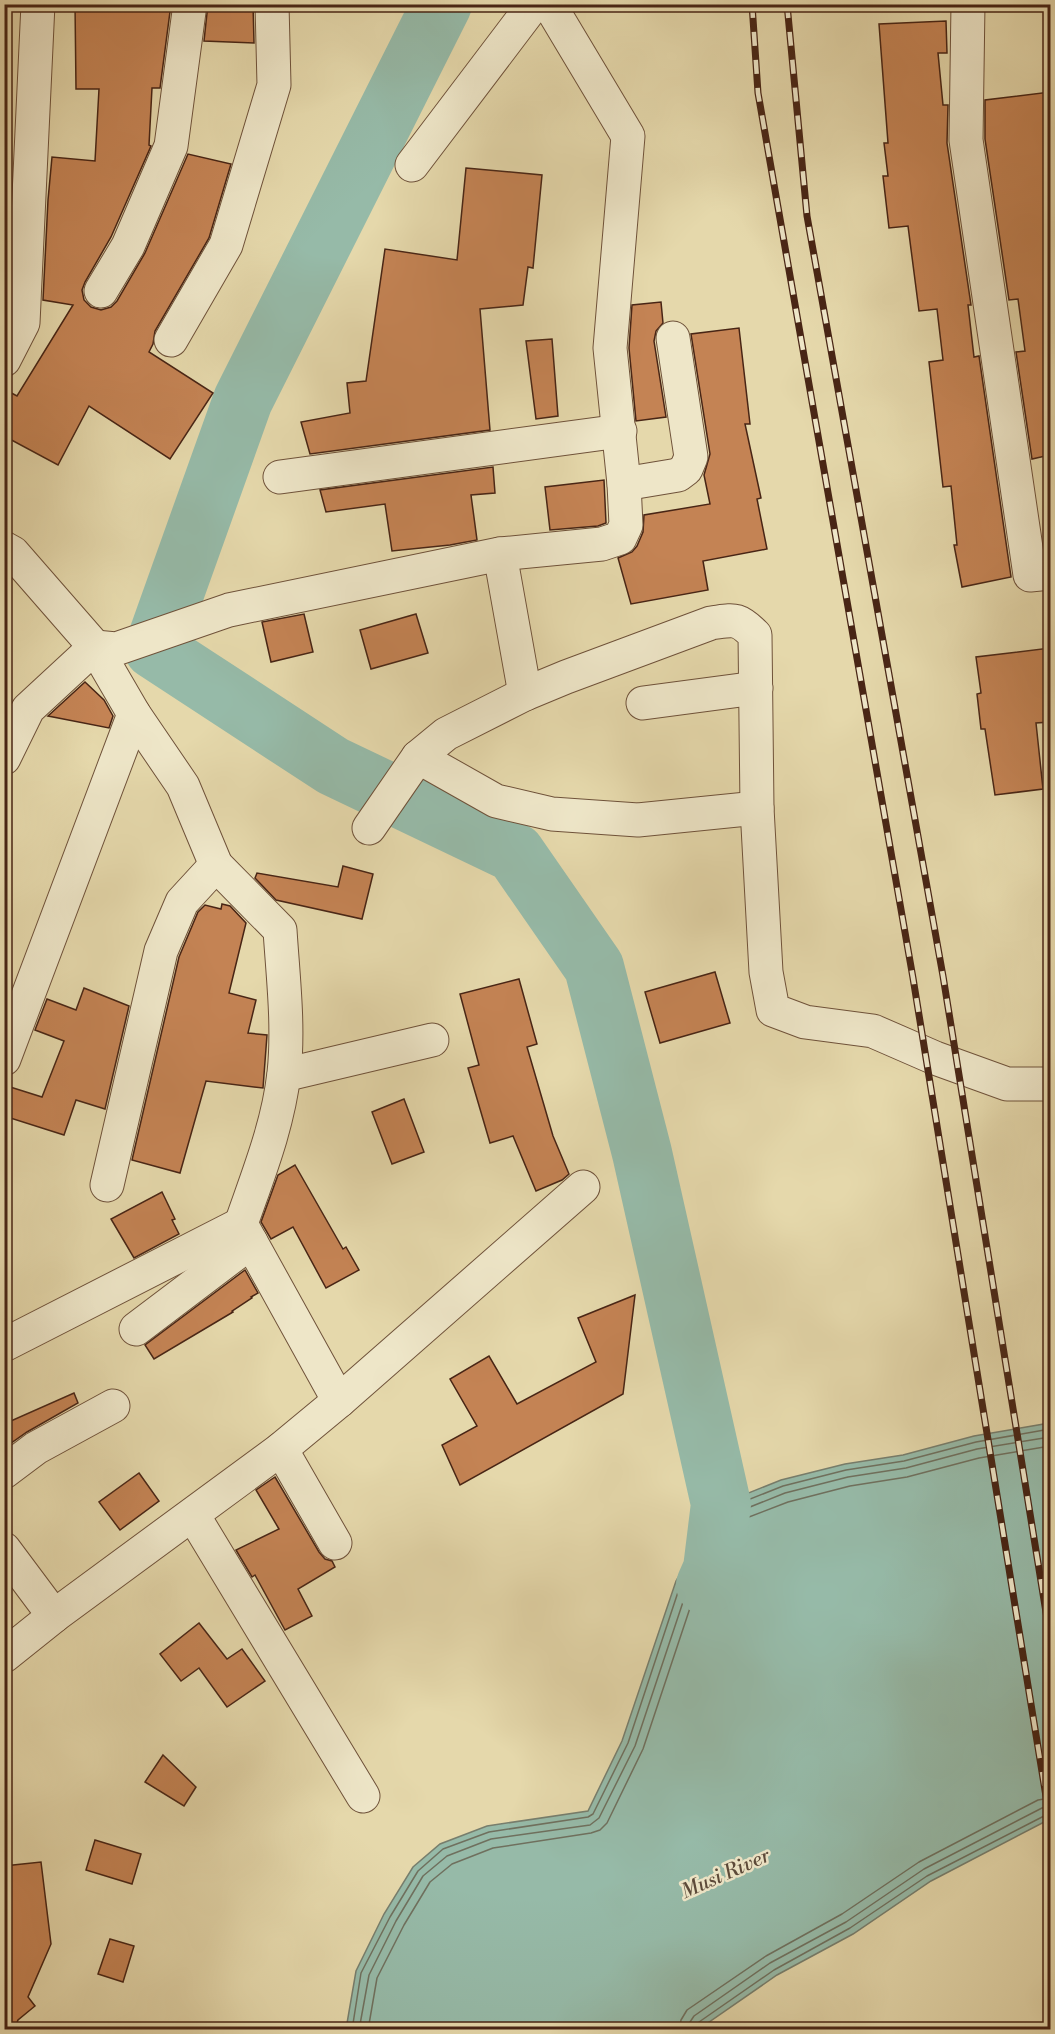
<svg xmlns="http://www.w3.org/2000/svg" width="1055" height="2034" font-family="'Libre Bodoni',serif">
<rect width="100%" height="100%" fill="#e5d8ab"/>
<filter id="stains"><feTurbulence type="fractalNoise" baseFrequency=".00333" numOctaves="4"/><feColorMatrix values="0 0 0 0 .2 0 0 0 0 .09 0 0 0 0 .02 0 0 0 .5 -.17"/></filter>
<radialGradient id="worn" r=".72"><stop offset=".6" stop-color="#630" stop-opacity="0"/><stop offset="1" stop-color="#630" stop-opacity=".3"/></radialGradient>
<path fill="#96baa8" stroke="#777e6d" stroke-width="1.5" d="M 1050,1423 L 1050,1819 L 931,1881 L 853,1934 L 777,1975 L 699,2029 L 346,2029 L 356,1971 L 384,1914 L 413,1867 L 440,1844 L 487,1826 L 588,1811 L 622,1741 L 676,1581 L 721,1504 L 781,1480 L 845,1464 L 903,1455 L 974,1436 Z"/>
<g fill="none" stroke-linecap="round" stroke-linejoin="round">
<g stroke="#6f705e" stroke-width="1.5">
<path d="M 352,2030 L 361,1973 L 390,1917 L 418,1871 L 443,1849 L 489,1832 L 588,1817 L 593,1814 L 628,1743 L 681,1583 L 725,1509 L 783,1486 L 846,1470 L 904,1461 L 976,1442 L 1050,1429"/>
<path d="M 359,2030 L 369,1975 L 396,1921 L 423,1876 L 447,1856 L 491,1839 L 590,1825 L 599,1818 L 635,1746 L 688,1587 L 730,1515 L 785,1493 L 848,1477 L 906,1468 L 977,1449 L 1050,1437"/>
<path d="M 368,2030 L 377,1978 L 404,1925 L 430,1882 L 452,1864 L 493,1848 L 591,1833 L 600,1830 L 607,1823 L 643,1749 L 696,1590 L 736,1522 L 788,1502 L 850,1486 L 907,1477 L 979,1458 L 1050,1446"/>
<path d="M 679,2030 L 681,2020 L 687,2010 L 766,1956 L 842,1914 L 919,1862 L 1038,1800 L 1050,1798"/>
<path d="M 688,2030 L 690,2022 L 694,2016 L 770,1963 L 846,1922 L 924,1869 L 1042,1808 L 1050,1807"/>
<path d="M 696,2030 L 699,2022 L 774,1970 L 850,1928 L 927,1876 L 1046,1815 L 1050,1814"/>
</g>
<path stroke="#96baa8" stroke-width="60" d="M 442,4 L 243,400 L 154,649 L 333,766 L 515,853 L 594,967 L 642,1153 L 721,1504 L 713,1569 L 706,1585"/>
</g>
<g fill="#c48354" stroke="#482515" stroke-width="1.5">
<path d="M 75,4 L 171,4 L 160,88 L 152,88 L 149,145 L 151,146 L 111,237 L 85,282 L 82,290 L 84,300 L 91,307 L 101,310 L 111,307 L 117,301 L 145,253 L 188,154 L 231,164 L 209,238 L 155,331 L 153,344 L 149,352 L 213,393 L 170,459 L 89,406 L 58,465 L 4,436 L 4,389 L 17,396 L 73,305 L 43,300 L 48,200 L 52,157 L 95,161 L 99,89 L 76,89 Z"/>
<path d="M 208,4 L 253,4 L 254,43 L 204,41 Z"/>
<path d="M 946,21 L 947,53 L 938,53 L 943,105 L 948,105 L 947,143 L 971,305 L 968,305 L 974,357 L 979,356 L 1011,577 L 962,587 L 954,545 L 957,545 L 951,486 L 943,487 L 929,362 L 943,360 L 937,309 L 919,311 L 908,226 L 889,228 L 883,176 L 888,176 L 884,143 L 888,143 L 879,24 Z"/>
<path d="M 1050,92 L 1050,455 L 1032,459 L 1016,352 L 1025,351 L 1018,299 L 1009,300 L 985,139 L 985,100 Z"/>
<path d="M 466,168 L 542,175 L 533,268 L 528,267 L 523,305 L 480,309 L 490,430 L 310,454 L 301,422 L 350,413 L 347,383 L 366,381 L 385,249 L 457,260 Z"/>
<path d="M 4,211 L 10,211 L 7,263 L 4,263 Z"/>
<path d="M 661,302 L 663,323 L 656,331 L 654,341 L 666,417 L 636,421 L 629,348 L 632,305 Z"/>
<path d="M 739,328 L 750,424 L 745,424 L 761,498 L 757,499 L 767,549 L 703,561 L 708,590 L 631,604 L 618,558 L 632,552 L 637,546 L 643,532 L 644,515 L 710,504 L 704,475 L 710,454 L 691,334 Z"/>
<path d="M 552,339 L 558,416 L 536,419 L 526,341 Z"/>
<path d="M 493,467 L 495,493 L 471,495 L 477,540 L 450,545 L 392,551 L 385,504 L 326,512 L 320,490 Z"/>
<path d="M 604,480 L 606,523 L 598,526 L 550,530 L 545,487 Z"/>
<path d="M 304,614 L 313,652 L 271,662 L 262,622 Z"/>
<path d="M 416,614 L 428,653 L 371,669 L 360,630 Z"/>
<path d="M 1050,648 L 1050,722 L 1036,723 L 1043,789 L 995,795 L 985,729 L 981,729 L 977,694 L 981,693 L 976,657 Z"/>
<path d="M 85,682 L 104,700 L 113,716 L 109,728 L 48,716 Z"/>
<path d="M 343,866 L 373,874 L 362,919 L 276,900 L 255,878 L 257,873 L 338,887 Z"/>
<path d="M 222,904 L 230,906 L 246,923 L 229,993 L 256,1000 L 248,1033 L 267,1035 L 263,1088 L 206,1081 L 180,1173 L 132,1160 L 179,957 L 198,912 L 205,905 L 221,909 Z"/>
<path d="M 715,972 L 730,1023 L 660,1043 L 645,992 Z"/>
<path d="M 519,979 L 537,1044 L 527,1047 L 553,1136 L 569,1174 L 562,1180 L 536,1191 L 513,1136 L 490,1143 L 468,1068 L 479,1065 L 460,994 Z"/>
<path d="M 84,988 L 129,1006 L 105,1109 L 76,1100 L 64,1135 L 4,1116 L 4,1085 L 42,1097 L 64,1041 L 35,1030 L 47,999 L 76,1010 Z"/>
<path d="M 404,1099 L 424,1152 L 392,1164 L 372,1112 Z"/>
<path d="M 295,1165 L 343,1249 L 346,1247 L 359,1270 L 326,1288 L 293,1227 L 271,1239 L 261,1222 L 278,1175 Z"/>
<path d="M 162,1192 L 175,1219 L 172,1220 L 179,1234 L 134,1258 L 111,1219 Z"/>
<path d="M 245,1270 L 258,1293 L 251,1297 L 252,1298 L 232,1311 L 233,1312 L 154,1359 L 145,1345 Z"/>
<path d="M 635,1295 L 623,1394 L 460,1485 L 442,1445 L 477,1426 L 450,1379 L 489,1356 L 517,1404 L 596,1362 L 578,1318 Z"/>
<path d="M 74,1393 L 78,1403 L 27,1432 L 4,1448 L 4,1424 Z"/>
<path d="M 139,1473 L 159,1501 L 120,1530 L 99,1502 Z"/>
<path d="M 275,1477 L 319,1552 L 325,1559 L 332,1561 L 335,1567 L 298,1589 L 312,1616 L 285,1630 L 255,1575 L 252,1577 L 236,1550 L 279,1529 L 256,1490 Z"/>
<path d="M 199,1623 L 227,1659 L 242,1649 L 265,1681 L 227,1707 L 199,1668 L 181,1681 L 160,1654 Z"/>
<path d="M 163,1755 L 196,1787 L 184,1806 L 145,1782 Z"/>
<path d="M 95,1840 L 141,1854 L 132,1884 L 86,1870 Z"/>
<path d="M 41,1862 L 51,1944 L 28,1997 L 35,2006 L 18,2020 L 14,2030 L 4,2030 L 4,1866 Z"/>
<path d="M 110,1939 L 134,1946 L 123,1982 L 98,1974 Z"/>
</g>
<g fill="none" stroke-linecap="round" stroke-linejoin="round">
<defs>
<g id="minor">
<path d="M 968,4 L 966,140 L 1030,575 L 1050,573"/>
<path d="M 412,165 L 534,4"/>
<path d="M 101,291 L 128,246 L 171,146 L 190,4"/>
<path d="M 171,340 L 226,245 L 274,85 L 272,4"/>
<path d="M 4,360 L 23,323 L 38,4"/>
<path d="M 280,477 L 620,431"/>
<path d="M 624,484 L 678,475 L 686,469 L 691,457 L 673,338"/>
<path d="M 4,548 L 13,553 L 95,647 L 134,714 L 183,786 L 216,865 L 280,930 C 283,977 289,1026 284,1073 C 278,1126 258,1175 241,1224 L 339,1401"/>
<path d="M 500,554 L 525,694"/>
<path d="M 643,703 L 756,688"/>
<path d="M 418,757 L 496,801 L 552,814 L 638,820 L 757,808"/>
<path d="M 4,758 L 28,709 L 95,647 L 116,649 L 229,610 L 500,554 L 602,544 L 620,538 L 626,525 L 624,484 L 610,348 L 628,136 L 549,4"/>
<path d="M 369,828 L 418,757 L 446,734 L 525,694 L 566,677 L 711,623 C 734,620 737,617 755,635 L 757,808 L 766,972 L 773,1010 L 805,1022 L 873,1031 L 935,1058 L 1007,1084 L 1050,1084"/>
<path d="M 4,1059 L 134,714"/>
<path d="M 284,1075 L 432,1040"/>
<path d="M 107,1185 L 161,951 L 182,902 L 216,865"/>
<path d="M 136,1329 L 251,1242"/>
<path d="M 4,1345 L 241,1224"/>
<path d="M 281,1449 L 335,1543"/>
<path d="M 4,1472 L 36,1448 L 113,1406"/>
<path d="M 193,1515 L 363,1796"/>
<path d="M 4,1549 L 54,1616"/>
<path d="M 4,1656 L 54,1616 L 281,1449 L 339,1401 L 583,1187"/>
</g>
</defs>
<use href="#minor" stroke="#6f523a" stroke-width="35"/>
<use href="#minor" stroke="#eee6c8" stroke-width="33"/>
<defs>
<g id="rail">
<path d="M 752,4 L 758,93 L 913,978 L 1050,1821"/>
<path d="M 787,4 L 807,216 L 943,976 L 1050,1637"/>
</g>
</defs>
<use href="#rail" stroke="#482515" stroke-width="7"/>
<use href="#rail" stroke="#eee6c8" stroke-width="4.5" stroke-dasharray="14" stroke-linecap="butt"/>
</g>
<g text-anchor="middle" stroke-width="5" stroke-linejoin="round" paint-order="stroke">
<g font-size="20" font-style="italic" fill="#5c4a3a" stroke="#eee6c8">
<text transform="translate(725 1873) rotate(-24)" y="7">Musi River</text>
</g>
</g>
<rect width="1055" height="2034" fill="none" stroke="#e5d8ab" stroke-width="24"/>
<rect x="6" y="6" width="1043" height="2022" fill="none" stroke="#482515" stroke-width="3"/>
<rect x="12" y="12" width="1031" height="2010" fill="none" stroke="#482515" stroke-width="1.5"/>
<rect width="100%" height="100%" filter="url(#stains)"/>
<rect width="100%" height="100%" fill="url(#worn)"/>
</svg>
